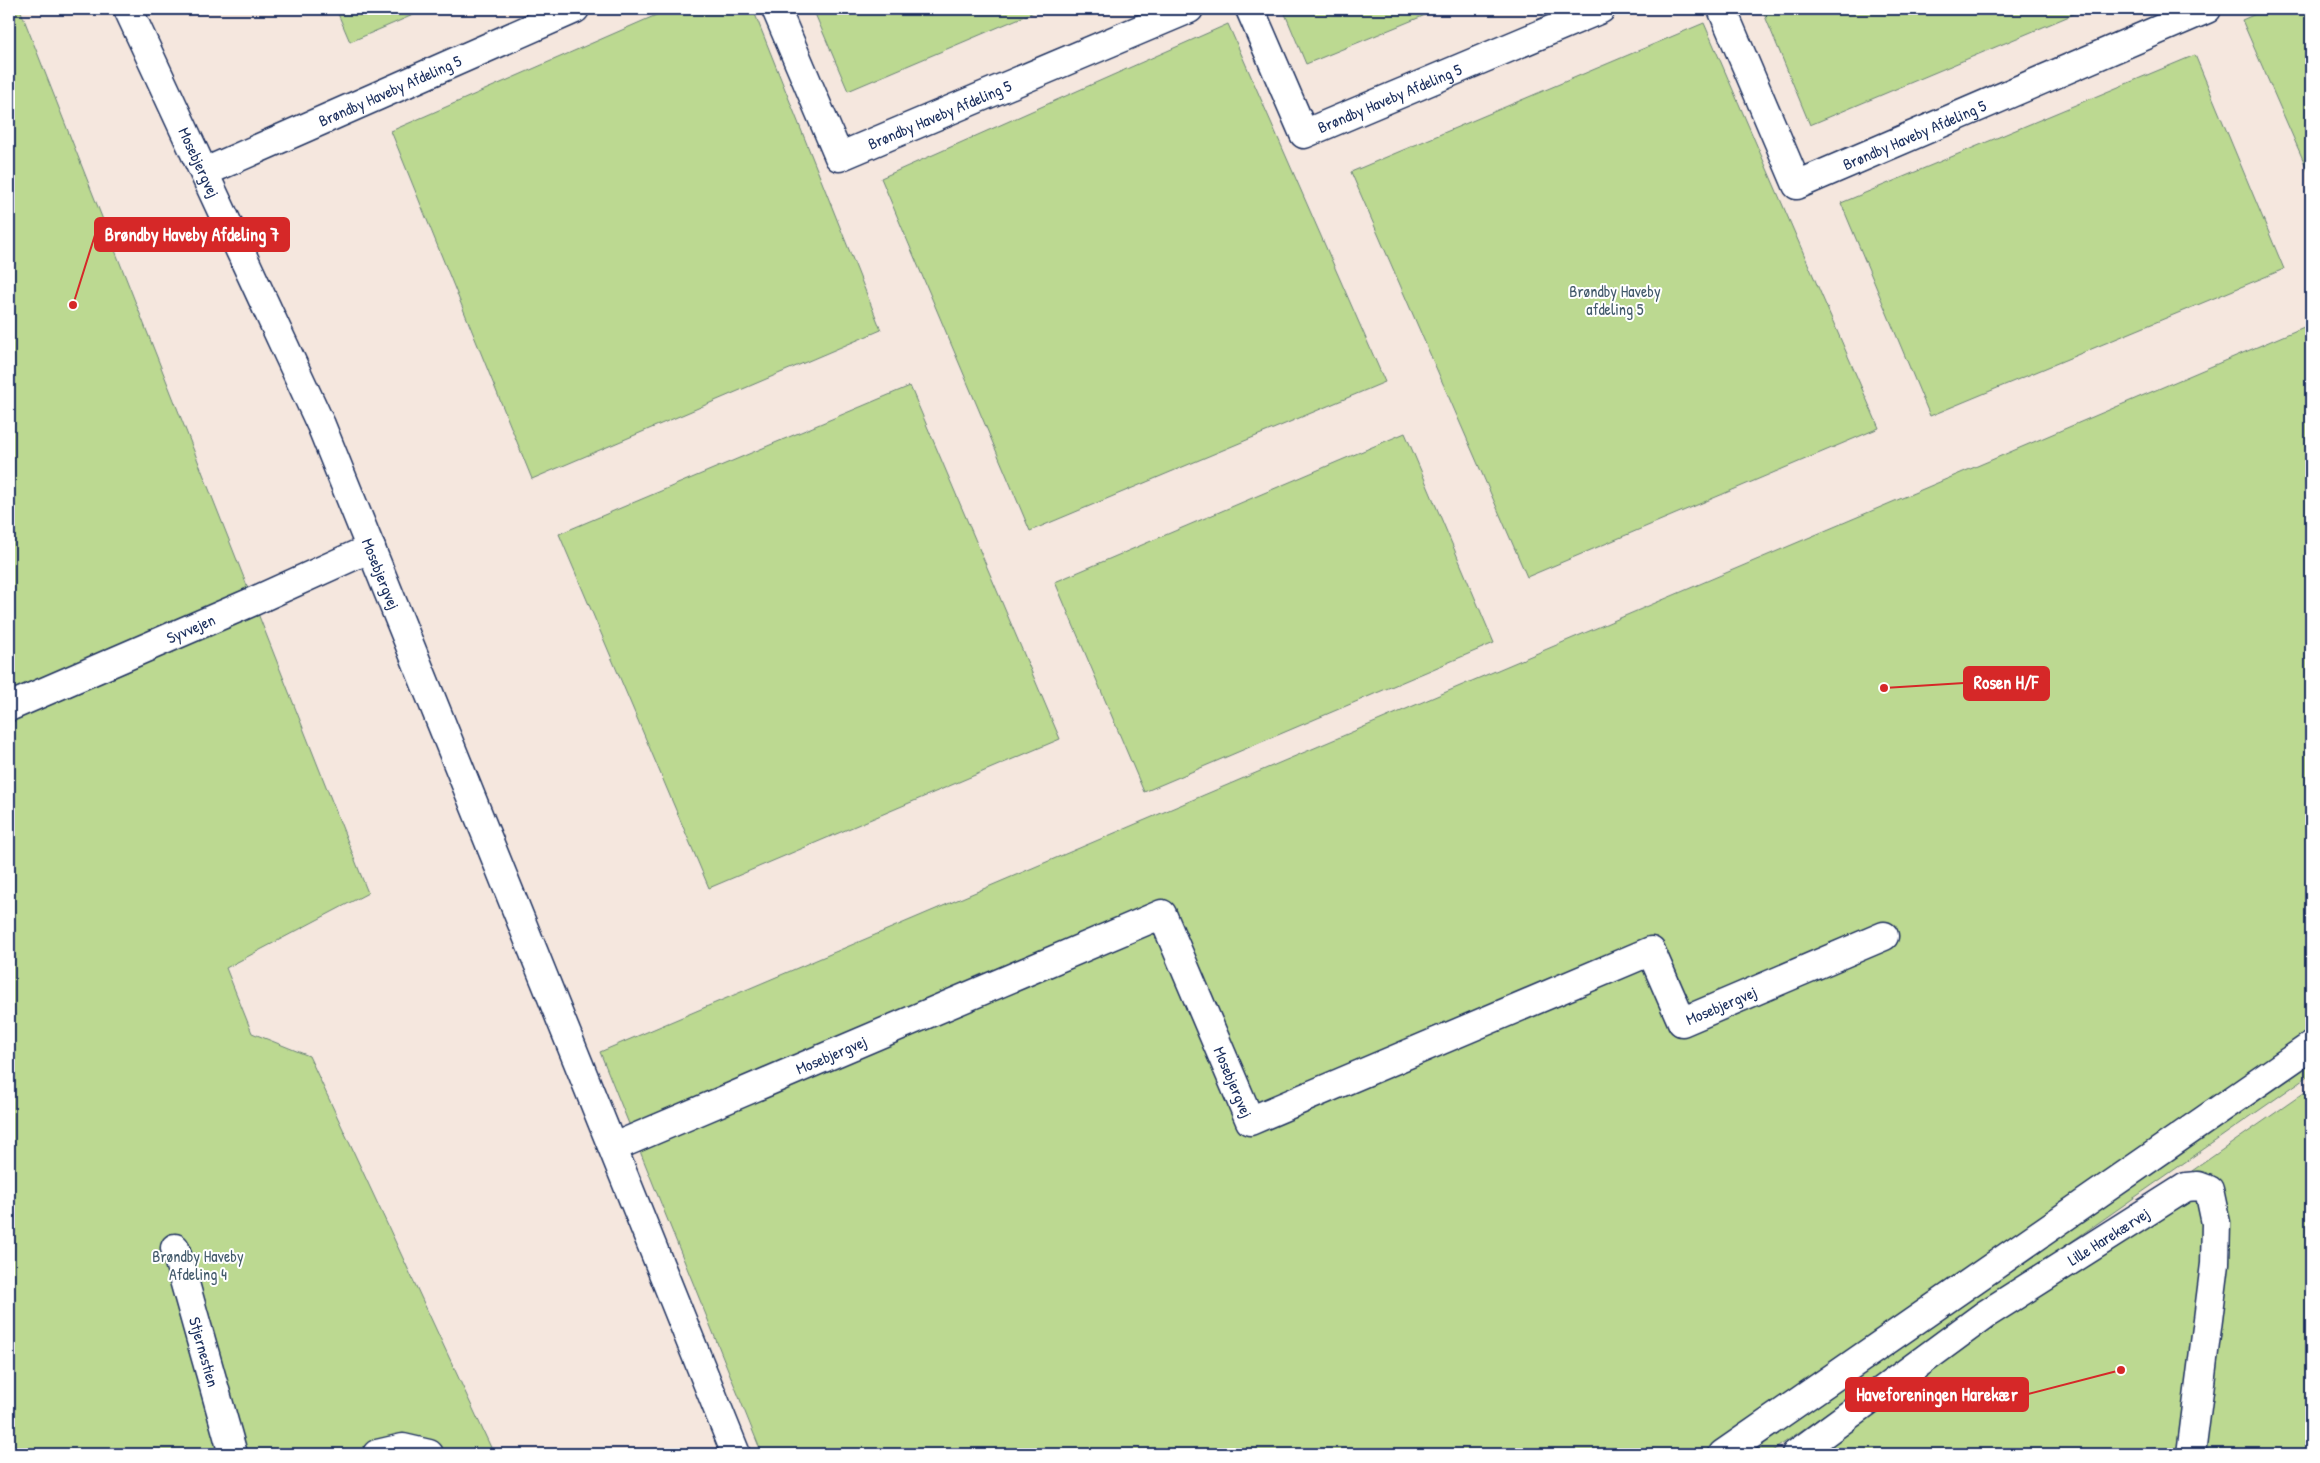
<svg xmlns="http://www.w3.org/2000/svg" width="2320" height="1463" font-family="'Patrick Hand',sans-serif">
<rect width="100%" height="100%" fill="#f5e7de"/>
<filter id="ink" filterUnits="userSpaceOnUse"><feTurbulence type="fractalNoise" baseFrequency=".02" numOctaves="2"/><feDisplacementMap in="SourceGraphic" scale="10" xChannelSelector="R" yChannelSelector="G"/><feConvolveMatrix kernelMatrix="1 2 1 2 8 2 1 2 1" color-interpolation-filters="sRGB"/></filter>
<g filter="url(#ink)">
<g fill="#bcd991" stroke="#6c8478">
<path d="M 9,9 L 20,9 L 368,893 L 226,968 L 252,1033 L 309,1056 L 494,1454 L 9,1454 Z"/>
<path d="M 336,9 L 427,9 L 350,42 Z"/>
<path d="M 670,9 L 753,9 L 881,330 L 532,479 L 391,131 Z"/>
<path d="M 813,9 L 1041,9 L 848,91 Z"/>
<path d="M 1283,9 L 1440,9 L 1306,64 Z"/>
<path d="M 1762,9 L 2086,9 L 1810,125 Z"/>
<path d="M 2267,9 L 2311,9 L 2311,178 L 2242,20 Z"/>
<path d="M 1704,23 L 1879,428 L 1527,577 L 1351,172 Z"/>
<path d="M 1228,24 L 1385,382 L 1030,531 L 881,178 Z"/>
<path d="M 2195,55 L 2284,269 L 1930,416 L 1841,203 Z"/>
<path d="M 2311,324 L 2311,1074 L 1768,1454 L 762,1454 L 600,1052 Z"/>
<path d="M 910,386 L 1060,739 L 709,888 L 559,534 Z"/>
<path d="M 1405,433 L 1494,643 L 1144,792 L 1055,582 Z"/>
<path d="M 2311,1088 L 2311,1454 L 1786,1454 Z"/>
</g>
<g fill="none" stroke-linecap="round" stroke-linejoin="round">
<defs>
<g id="minor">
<path id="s1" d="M 128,9 L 321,425 L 736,1454"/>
<path id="s2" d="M 776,9 L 839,157 L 1189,9"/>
<path id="s3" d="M 1250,9 L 1304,134 L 1601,9"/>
<path id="s4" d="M 1722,9 L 1797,185 L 2207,9"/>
<path id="s5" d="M 205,172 L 575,9"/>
<path id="s6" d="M 9,707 L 254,601 L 371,548"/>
<path id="s7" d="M 614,1147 L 1162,914 L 1250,1121 L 1651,951 L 1682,1022 L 1884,936"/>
<path id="s8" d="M 175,1248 L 233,1454"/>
<path d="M 377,1454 L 403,1448 L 429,1454"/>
<path d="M 1723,1454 L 2311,1046"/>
<path id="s9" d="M 1796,1454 L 1986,1314 L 2186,1187 L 2198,1186 L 2209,1190 L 2216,1223 L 2215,1264 L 2191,1454"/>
</g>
</defs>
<use href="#minor" stroke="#1b2f5e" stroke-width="31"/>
<use href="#minor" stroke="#fff" stroke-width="28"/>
</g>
</g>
<g text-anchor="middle" stroke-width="4" stroke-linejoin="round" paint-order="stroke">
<g font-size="16" fill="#1b2f5e" stroke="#fff">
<text dy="6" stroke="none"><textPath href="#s5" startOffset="202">Brøndby Haveby Afdeling 5</textPath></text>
<text dy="6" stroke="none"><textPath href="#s3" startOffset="229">Brøndby Haveby Afdeling 5</textPath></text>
<text dy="6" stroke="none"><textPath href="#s2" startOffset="270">Brøndby Haveby Afdeling 5</textPath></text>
<text dy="6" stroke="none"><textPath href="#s4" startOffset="319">Brøndby Haveby Afdeling 5</textPath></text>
<text dy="6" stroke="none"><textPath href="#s1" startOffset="169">Mosebjergvej</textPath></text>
<text dy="6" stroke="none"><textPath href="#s1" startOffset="619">Mosebjergvej</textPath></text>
<text dy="6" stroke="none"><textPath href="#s6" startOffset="198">Syvvejen</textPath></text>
<text dy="6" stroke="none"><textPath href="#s7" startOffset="1376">Mosebjergvej</textPath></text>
<text dy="6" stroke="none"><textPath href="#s7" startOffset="236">Mosebjergvej</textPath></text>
<text dy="6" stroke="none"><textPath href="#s7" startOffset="778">Mosebjergvej</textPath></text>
<text dy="6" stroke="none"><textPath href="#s9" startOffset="381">Lille Harekærvej</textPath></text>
<text dy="6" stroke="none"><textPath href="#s8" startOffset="108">Stjernestien</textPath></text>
</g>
<g font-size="16" fill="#435a6b" stroke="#fff">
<text x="1615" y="297">Brøndby Haveby<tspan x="1615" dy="18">afdeling 5</tspan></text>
<text x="198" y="1262">Brøndby Haveby<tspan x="198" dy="18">Afdeling 4</tspan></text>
</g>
</g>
<path fill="none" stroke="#d62828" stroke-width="2" d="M73 305L95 235M1884 688L1964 683M2121 1370L2028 1394"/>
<g fill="#d62828" stroke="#fff" stroke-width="2">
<circle cx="73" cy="305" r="5"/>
<circle cx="1884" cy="688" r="5"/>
<circle cx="2121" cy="1370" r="5"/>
</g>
<g fill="#d62828" stroke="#d62828" stroke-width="2">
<rect x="95" y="218" width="194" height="33" rx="5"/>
<rect x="1964" y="667" width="85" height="33" rx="5"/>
<rect x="1846" y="1378" width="182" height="33" rx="5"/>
</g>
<g font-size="18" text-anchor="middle" font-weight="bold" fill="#fff">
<text x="192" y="241">Brøndby Haveby Afdeling 7</text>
<text x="2006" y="689">Rosen H/F</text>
<text x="1937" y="1401">Haveforeningen Harekær</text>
</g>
<rect width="2320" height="1463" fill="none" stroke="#fff" stroke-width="30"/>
<rect x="15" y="15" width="2290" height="1433" fill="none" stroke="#1b2f5e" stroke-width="2" filter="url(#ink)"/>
</svg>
